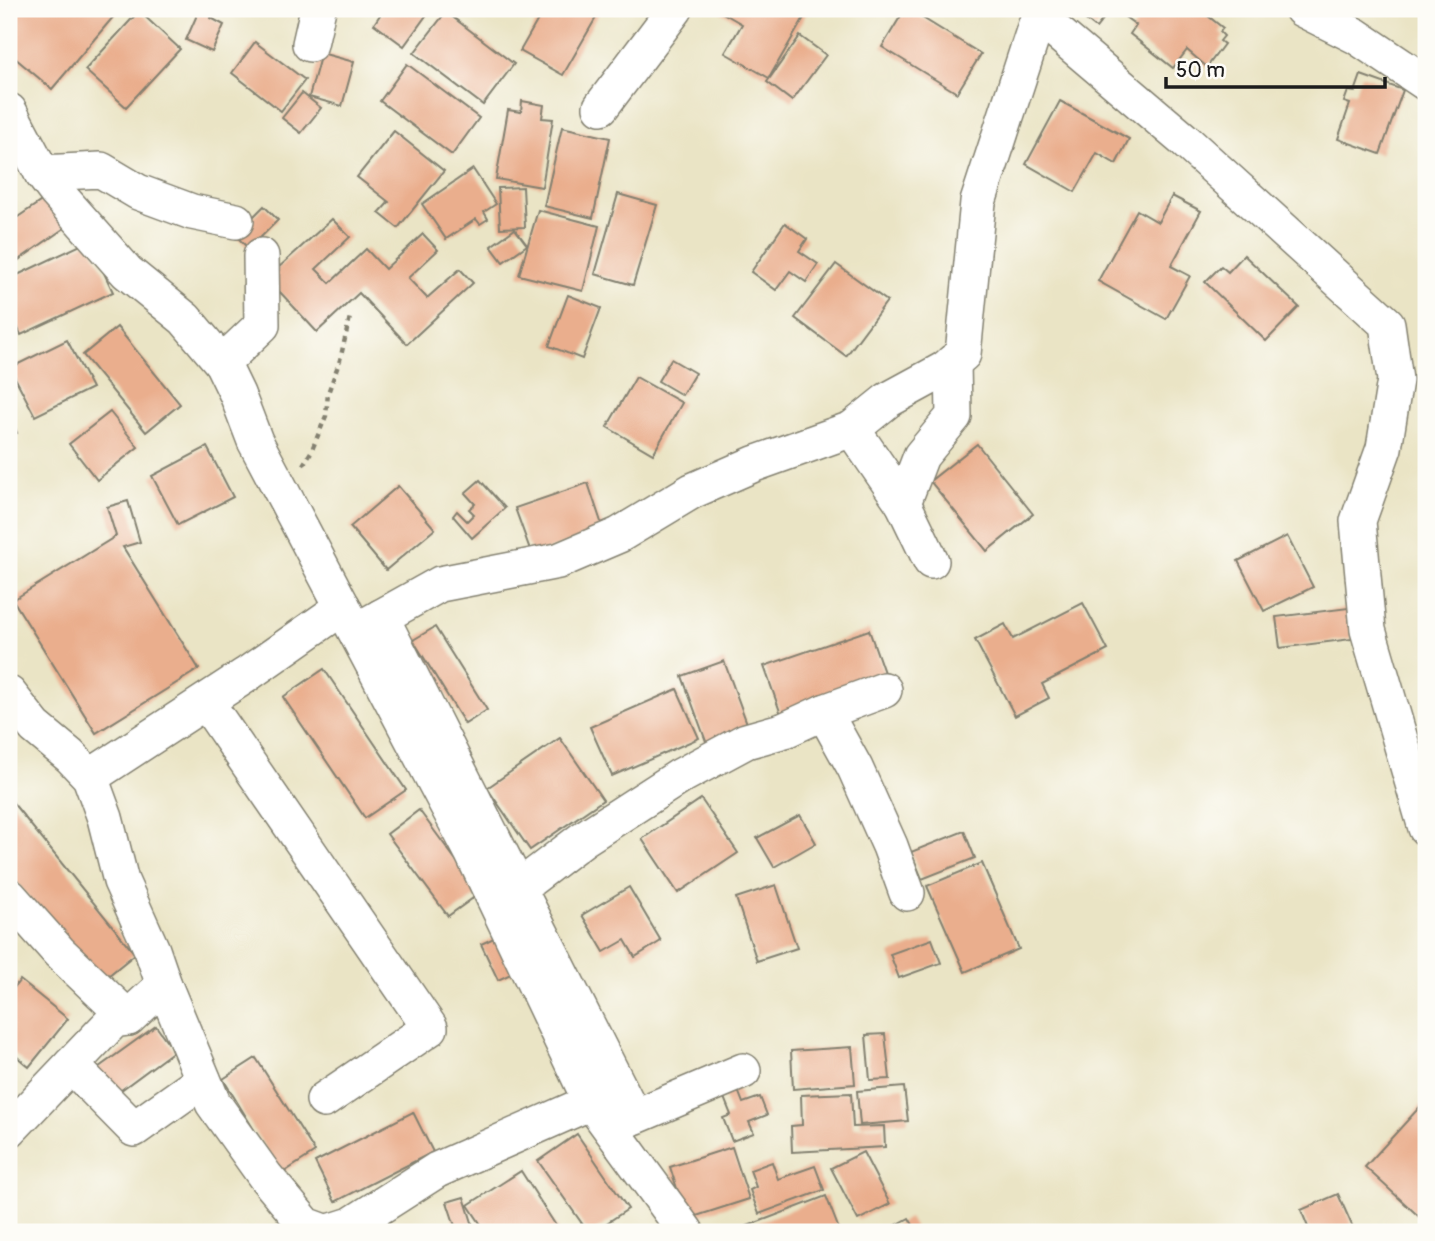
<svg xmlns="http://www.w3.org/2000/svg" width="1435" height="1241" font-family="Pangolin,sans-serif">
<rect width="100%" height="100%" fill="#fdfcf7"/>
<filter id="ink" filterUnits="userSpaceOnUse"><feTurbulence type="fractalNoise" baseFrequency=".0143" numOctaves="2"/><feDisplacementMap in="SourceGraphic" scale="14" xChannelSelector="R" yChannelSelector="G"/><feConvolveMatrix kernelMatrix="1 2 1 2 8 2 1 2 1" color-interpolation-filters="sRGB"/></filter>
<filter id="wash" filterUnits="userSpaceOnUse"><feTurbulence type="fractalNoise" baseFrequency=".00686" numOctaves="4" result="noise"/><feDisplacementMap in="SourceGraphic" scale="28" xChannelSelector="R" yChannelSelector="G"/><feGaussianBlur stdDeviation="1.57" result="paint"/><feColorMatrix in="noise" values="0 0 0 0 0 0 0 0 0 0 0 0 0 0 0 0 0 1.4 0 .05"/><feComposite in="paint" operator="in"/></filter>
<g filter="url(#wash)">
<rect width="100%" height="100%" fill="#eae4c5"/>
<g id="blocks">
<g fill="#eaae8d">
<path d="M 20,9 L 120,9 L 52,89 L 9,53 L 9,23 Z"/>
<path d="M 183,9 L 215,9 L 211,18 L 224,25 L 212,52 L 186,40 L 197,15 Z"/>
<path d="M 384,9 L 428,9 L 430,10 L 404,46 L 374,24 Z"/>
<path d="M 496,9 L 521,9 L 515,19 Z"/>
<path d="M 544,9 L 601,9 L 563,75 L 520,51 Z"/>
<path d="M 716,9 L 809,9 L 769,78 L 725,53 L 742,24 Z"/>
<path d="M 905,9 L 908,9 L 981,54 L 957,93 L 882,47 Z"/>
<path d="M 1072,9 L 1111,9 L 1096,28 Z"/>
<path d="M 1125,9 L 1205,9 L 1203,12 L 1223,28 L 1220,32 L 1224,36 L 1220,41 L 1224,44 L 1207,67 L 1187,50 L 1173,68 L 1130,34 L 1136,25 L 1121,14 Z"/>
<path d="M 139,11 L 180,49 L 126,107 L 85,70 Z"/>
<path d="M 446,12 L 514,64 L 483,105 L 414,53 Z"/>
<path d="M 800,36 L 826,55 L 792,101 L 767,82 Z"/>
<path d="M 255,42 L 305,80 L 281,111 L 232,73 Z"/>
<path d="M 321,53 L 354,62 L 342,106 L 309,97 Z"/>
<path d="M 407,64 L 479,118 L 452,155 L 380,101 Z"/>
<path d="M 1361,75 L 1403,90 L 1380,154 L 1338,139 L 1350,104 L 1344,102 L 1348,91 L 1355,92 Z"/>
<path d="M 302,93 L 321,108 L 301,133 L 282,118 Z"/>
<path d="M 522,101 L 544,105 L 542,118 L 553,119 L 542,187 L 496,179 L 508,110 L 521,112 Z"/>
<path d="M 1060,101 L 1129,139 L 1116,164 L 1097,153 L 1075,192 L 1026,164 Z"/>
<path d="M 562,127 L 610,138 L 593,218 L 544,206 Z"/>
<path d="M 394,131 L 444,171 L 398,228 L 379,213 L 389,202 L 357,177 Z"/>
<path d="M 473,169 L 496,204 L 484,212 L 488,219 L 480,224 L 476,219 L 446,239 L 422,204 Z"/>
<path d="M 523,187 L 525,227 L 500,228 L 498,188 Z"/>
<path d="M 618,194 L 657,205 L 633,285 L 595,274 Z"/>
<path d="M 1172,196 L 1201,211 L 1171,266 L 1190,276 L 1166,319 L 1098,281 L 1137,210 L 1158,222 Z"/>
<path d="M 46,198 L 66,227 L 17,261 L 9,250 L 9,223 Z"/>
<path d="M 264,206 L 278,220 L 249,249 L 235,235 Z"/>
<path d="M 538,210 L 599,226 L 583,291 L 519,275 Z"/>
<path d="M 332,219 L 350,237 L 316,269 L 330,283 L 366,249 L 385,269 L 423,234 L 438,250 L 408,278 L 427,298 L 460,269 L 473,283 L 407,344 L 359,293 L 317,332 L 267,278 Z"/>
<path d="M 785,223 L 807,239 L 799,251 L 818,264 L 806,282 L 790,271 L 776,290 L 751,272 Z"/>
<path d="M 515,229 L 527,245 L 503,262 L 491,246 Z"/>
<path d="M 89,241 L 113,292 L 21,335 L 9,309 L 9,279 Z"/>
<path d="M 1244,255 L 1299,307 L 1266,341 L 1205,282 L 1221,266 L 1228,272 Z"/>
<path d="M 836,264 L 887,301 L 846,356 L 795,318 Z"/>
<path d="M 568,295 L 601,308 L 582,359 L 549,346 Z"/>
<path d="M 117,327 L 180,404 L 146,432 L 83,355 Z"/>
<path d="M 67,340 L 92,388 L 35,416 L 10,368 Z"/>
<path d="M 671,359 L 695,373 L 682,395 L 658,381 Z"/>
<path d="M 636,377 L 682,403 L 653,454 L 607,427 Z"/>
<path d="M 110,412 L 138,447 L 97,480 L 69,444 Z"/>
<path d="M 9,414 L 17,433 L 9,436 Z"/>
<path d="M 977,444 L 1033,514 L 987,551 L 930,481 Z"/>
<path d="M 207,447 L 233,497 L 178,525 L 152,476 Z"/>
<path d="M 480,480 L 505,508 L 472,538 L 453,516 L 457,511 L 467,521 L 474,514 L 469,509 L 475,504 L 465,493 Z"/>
<path d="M 588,483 L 604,531 L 532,555 L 515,508 Z"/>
<path d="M 398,486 L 435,529 L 386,570 L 350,527 Z"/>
<path d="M 128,501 L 140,542 L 123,547 L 199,669 L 96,733 L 13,600 L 116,536 L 107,507 Z"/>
<path d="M 1287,536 L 1313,587 L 1264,611 L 1238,561 Z"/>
<path d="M 1083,603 L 1108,650 L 1042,684 L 1049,698 L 1015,716 L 975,640 L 1005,624 L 1013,639 Z"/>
<path d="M 1348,608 L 1352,639 L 1280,648 L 1276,617 Z"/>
<path d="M 435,627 L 487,710 L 465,724 L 413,640 Z"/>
<path d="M 869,630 L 888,684 L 783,720 L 764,666 Z"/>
<path d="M 724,661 L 749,729 L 707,744 L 682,676 Z"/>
<path d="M 324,669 L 406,790 L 365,818 L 283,697 Z"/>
<path d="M 677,689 L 699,738 L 612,776 L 590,727 Z"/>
<path d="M 560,738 L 603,800 L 530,850 L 487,788 Z"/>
<path d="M 9,798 L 135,954 L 98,984 L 9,873 Z"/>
<path d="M 701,799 L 738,853 L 678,893 L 642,839 Z"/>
<path d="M 419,810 L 480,893 L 448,916 L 387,834 Z"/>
<path d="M 800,815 L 816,843 L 774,867 L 757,838 Z"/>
<path d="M 964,831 L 975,858 L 922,879 L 911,852 Z"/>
<path d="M 982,863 L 1019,949 L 965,972 L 927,886 Z"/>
<path d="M 776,885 L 797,948 L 757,961 L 736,898 Z"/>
<path d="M 629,887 L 661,941 L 635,957 L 625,940 L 604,952 L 582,915 Z"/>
<path d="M 496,937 L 513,973 L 498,980 L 481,944 Z"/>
<path d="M 932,939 L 941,963 L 899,978 L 890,954 Z"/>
<path d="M 20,980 L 68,1019 L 29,1067 L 9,1050 L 9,994 Z"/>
<path d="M 156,1026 L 174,1051 L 113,1096 L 95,1070 Z"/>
<path d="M 885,1034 L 890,1079 L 870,1080 L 866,1035 Z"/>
<path d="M 852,1047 L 855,1084 L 793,1089 L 791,1051 Z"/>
<path d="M 256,1058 L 315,1152 L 281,1174 L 223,1079 Z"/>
<path d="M 736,1085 L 743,1103 L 760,1097 L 767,1115 L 749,1122 L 754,1133 L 732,1141 L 723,1118 L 731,1115 L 721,1090 Z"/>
<path d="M 904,1087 L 908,1121 L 860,1125 L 857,1091 Z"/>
<path d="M 851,1093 L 853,1127 L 884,1126 L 885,1147 L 792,1152 L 791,1126 L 802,1125 L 801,1095 Z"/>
<path d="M 1426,1100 L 1426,1223 L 1365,1167 Z"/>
<path d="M 413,1112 L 433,1152 L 335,1202 L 315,1162 Z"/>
<path d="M 577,1134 L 628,1209 L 593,1232 L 588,1232 L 538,1161 Z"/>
<path d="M 732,1147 L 749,1199 L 687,1219 L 670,1167 Z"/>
<path d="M 863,1152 L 890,1204 L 858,1220 L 831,1168 Z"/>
<path d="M 772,1162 L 778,1179 L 815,1166 L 824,1190 L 759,1214 L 750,1190 L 756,1187 L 750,1170 Z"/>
<path d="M 521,1171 L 560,1232 L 486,1232 L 468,1205 Z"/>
<path d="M 1338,1194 L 1355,1232 L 1310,1232 L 1301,1210 Z"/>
<path d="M 826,1196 L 840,1232 L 732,1232 Z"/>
<path d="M 464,1197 L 475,1232 L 457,1232 L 447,1202 Z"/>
<path d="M 909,1218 L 917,1232 L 884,1232 Z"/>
</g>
</g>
</g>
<g filter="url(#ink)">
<use href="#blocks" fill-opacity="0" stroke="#838070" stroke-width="2"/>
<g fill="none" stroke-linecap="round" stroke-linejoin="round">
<defs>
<g id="street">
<path d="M 1302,9 L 1356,36 L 1426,83"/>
<path d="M 1039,17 L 1183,139 L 1387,324 L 1395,380 L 1384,448 L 1358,521 L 1368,630 L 1426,828"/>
<path d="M 310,44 L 318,9"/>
<path d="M 601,107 L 675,9"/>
<path d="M 9,111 L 42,173 L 57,193 L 127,272 L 185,319 L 222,363 L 237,394 L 255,441 L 472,852 L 591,1102 L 686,1232"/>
<path d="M 42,173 L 101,170 L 138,192 L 192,212 L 236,221"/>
<path d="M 222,363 L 262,325 L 261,256"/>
<path d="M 852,429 L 903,503 L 931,561"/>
<path d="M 903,503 L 921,456 L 954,416 L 953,362"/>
<path d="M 381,617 L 634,1117 L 743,1071"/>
<path d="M 356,631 L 440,584 L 558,561 L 619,535 L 692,491 L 754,464 L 852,429 L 888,400 L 945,369 L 963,354 L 978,202 L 1041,9"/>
<path d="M 9,694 L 35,727 L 70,756 L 90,777 L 105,818 L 121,881 L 152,950 L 164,985 L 213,1103 L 265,1176 L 306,1225 L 325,1232"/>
<path d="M 206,702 L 430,1028 L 324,1100"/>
<path d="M 824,712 L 855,768 L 890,846 L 907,893"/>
<path d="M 90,777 L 246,675 L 343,607"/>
<path d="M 9,896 L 59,952 L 128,1018"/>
<path d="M 500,902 L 583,839 L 679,777 L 746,741 L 785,730 L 824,712 L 884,690"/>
<path d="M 71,1065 L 134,1129 L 203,1080"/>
<path d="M 9,1130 L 114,1020 L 128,1018 L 164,985"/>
<path d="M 329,1232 L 351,1225 L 437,1170 L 591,1102"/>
</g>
</defs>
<use href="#street" stroke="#838070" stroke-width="38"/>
<path stroke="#838070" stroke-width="4.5" stroke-dasharray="5 5" stroke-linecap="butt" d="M 303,465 L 311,452 L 326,416 L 328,393 L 340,360 L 350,317"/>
<use href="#street" stroke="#fff" stroke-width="35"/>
</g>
</g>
<rect width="1435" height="1241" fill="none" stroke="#fdfcf7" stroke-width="35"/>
<path d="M1166 77v10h219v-10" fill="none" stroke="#1c1c1c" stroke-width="3.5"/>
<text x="1176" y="77" font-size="21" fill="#1c1c1c" stroke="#fdfcf7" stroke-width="5" paint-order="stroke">50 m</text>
</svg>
